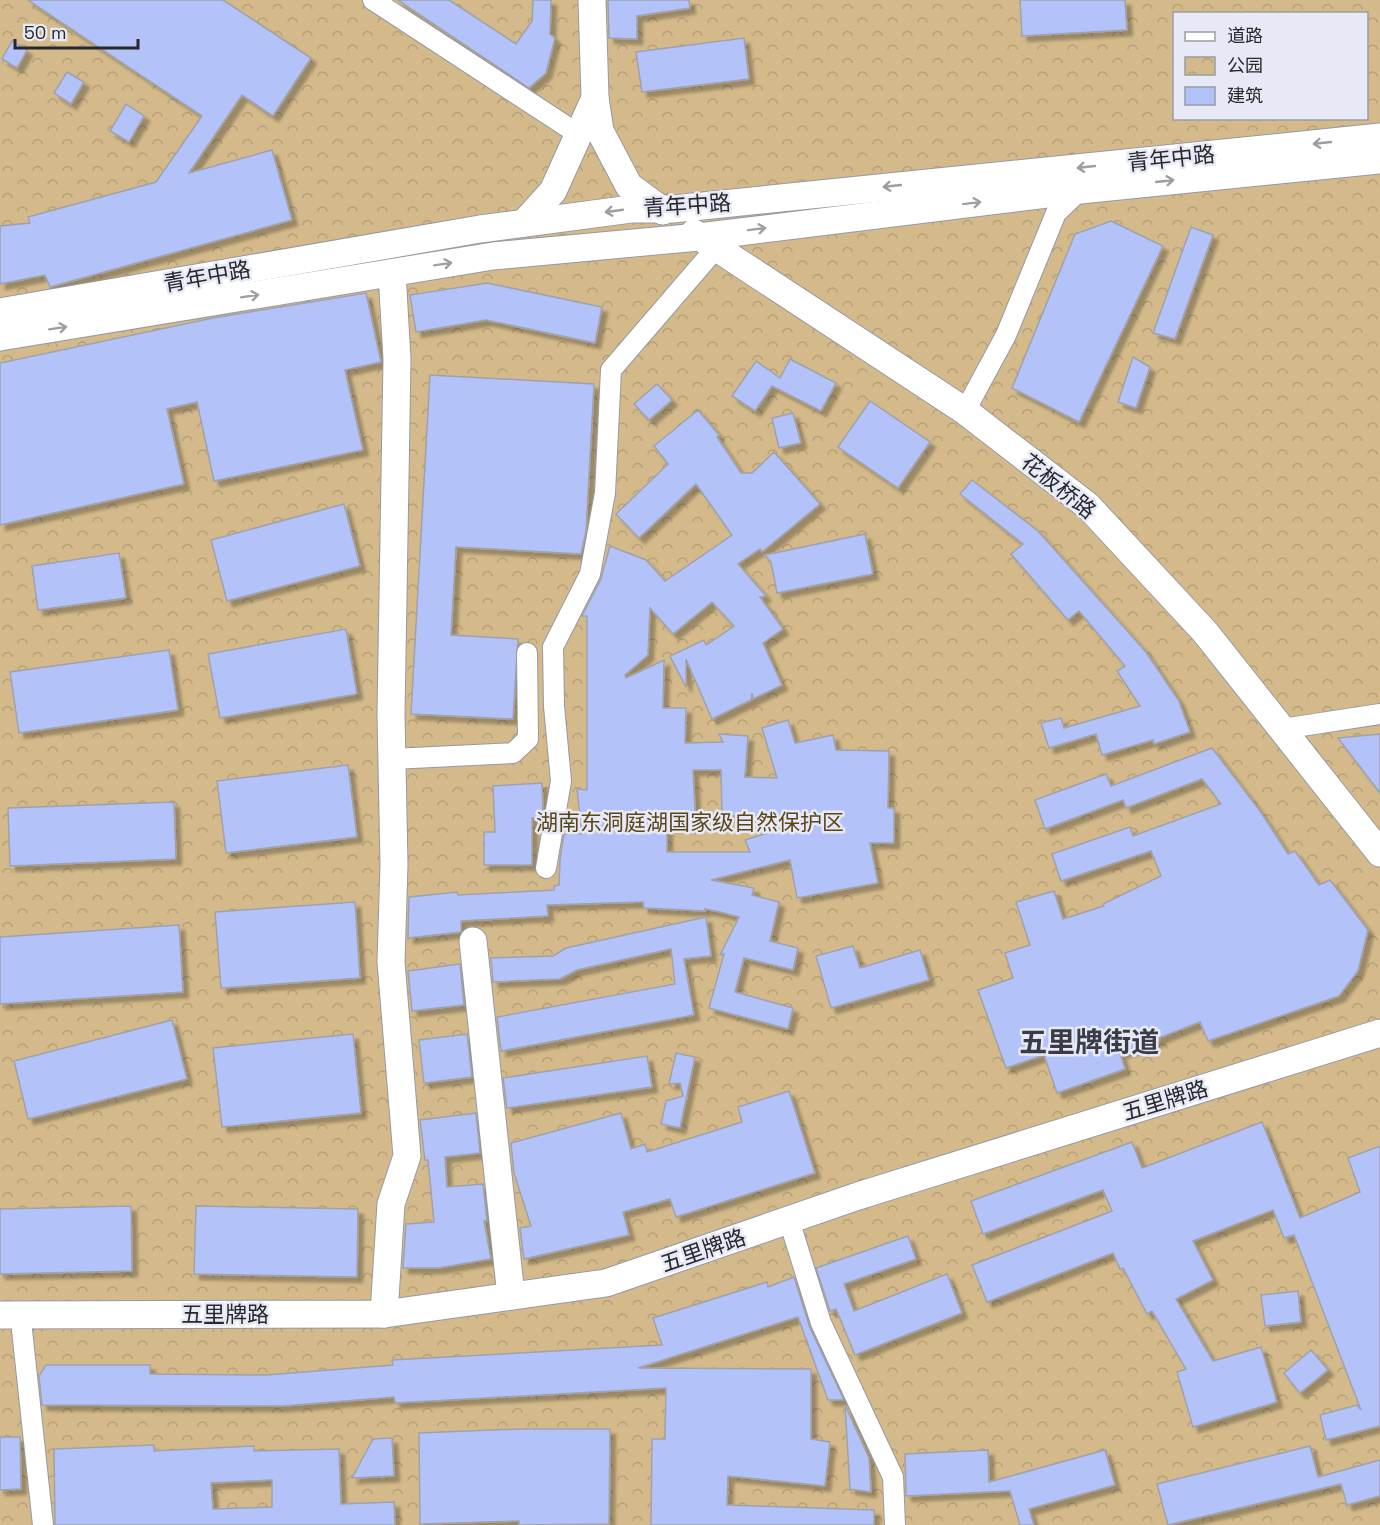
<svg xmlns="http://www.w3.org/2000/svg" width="1380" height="1525" font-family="'Space Grotesk','Noto Sans SC',sans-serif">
<defs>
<pattern id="park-crowns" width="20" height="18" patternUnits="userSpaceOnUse" patternTransform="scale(1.5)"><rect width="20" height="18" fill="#d4ba8a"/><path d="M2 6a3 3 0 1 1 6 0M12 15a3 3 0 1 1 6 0" fill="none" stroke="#b6a077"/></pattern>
<filter id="shadow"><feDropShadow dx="5.5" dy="5.5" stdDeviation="1.5" flood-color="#0004"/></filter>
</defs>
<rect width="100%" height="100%" fill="#e7eaf6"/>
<path fill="url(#park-crowns)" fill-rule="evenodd" d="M 0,0 L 1380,0 L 1380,1525 L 0,1525 ZM 1174,14 L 1366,14 L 1366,118 L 1174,118 Z"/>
<g fill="#b4c2fa" stroke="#9fa2ac" stroke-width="1.5" fill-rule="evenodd" filter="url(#shadow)">
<path d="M 28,0 L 223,0 L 311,58 L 273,116 L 242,95 L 189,173 L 272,150 L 292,220 L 50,287 L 45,275 L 0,284 L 0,226 L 30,223 L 28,217 L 156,182 L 202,116 Z"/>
<path d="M 398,0 L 449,0 L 516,44 L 532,21 L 533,0 L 551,0 L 550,34 L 555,38 L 546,73 L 529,88 Z"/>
<path d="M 608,0 L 689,0 L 690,8 L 637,16 L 637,39 L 609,38 Z"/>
<path d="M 1020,0 L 1125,0 L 1127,30 L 1022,36 Z"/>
<path d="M 744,38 L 749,79 L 642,92 L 636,52 Z"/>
<path d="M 12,41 L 27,50 L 17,68 L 2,59 Z"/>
<path d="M 67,72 L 84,82 L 71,104 L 54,93 Z"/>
<path d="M 126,104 L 144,116 L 129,142 L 110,131 Z"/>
<path d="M 1111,221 L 1163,246 L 1079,422 L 1012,388 L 1075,234 Z"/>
<path d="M 1191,227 L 1213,235 L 1175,339 L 1153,333 Z"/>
<path d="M 487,283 L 602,307 L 595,343 L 486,320 L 416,332 L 410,295 Z"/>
<path d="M 366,293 L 381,362 L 345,370 L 363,450 L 214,481 L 197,402 L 167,409 L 184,484 L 0,525 L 0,363 L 213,318 Z"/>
<path d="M 1133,357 L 1150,367 L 1136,408 L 1118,402 Z"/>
<path d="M 790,359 L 836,383 L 821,411 L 772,386 L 755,411 L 732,396 L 756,361 L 780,378 Z"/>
<path d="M 430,375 L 594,384 L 586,531 L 581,554 L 456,547 L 451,635 L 518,639 L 513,719 L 411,714 Z"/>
<path d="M 657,384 L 672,400 L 649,420 L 634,404 Z"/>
<path d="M 870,401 L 930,442 L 898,488 L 838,447 Z"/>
<path d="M 698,410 L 719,435 L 717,437 L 741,473 L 752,473 L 774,452 L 820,504 L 762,552 L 760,549 L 738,564 L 766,596 L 760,597 L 783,629 L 763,643 L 782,685 L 753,699 L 752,693 L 751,700 L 712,719 L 686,659 L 686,687 L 670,656 L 704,640 L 706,645 L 734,626 L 712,602 L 673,634 L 650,608 L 648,655 L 625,675 L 626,678 L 664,660 L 663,708 L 686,708 L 685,743 L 723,742 L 719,734 L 748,736 L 745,777 L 777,778 L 762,728 L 788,720 L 795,743 L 833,735 L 836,750 L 889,751 L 888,808 L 894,808 L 894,843 L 870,843 L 878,883 L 797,898 L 790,860 L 711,880 L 754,888 L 752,895 L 779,902 L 770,941 L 798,948 L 793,970 L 744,958 L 735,992 L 793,1008 L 788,1029 L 709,1008 L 724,954 L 720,955 L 739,917 L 720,912 L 705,909 L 705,911 L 644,908 L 643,902 L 547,905 L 548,916 L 461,921 L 461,932 L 408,938 L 409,897 L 457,892 L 458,895 L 554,890 L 554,886 L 559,885 L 560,860 L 564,834 L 582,834 L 577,789 L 587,790 L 587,616 L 582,616 L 601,579 L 610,546 L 646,560 L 665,581 L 732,535 L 696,484 L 639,538 L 616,514 L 668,464 L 654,446 ZM 693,770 L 721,770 L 722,816 L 821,816 L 745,840 L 750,852 L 667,852 L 667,825 L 696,827 Z"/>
<path d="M 793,413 L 801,443 L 779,448 L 772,418 Z"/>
<path d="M 972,480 L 1038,531 L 1146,652 L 1179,701 L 1190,732 L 1154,744 L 1153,740 L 1102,755 L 1096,734 L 1049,748 L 1041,723 L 1061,718 L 1064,728 L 1140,706 L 1117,671 L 1125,666 L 1079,611 L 1068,620 L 1011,554 L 1023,544 L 960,494 Z"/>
<path d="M 344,504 L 360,566 L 227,601 L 211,540 Z"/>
<path d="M 865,534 L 873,574 L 777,593 L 771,562 L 765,555 Z"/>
<path d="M 119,553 L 126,598 L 38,610 L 32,566 Z"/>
<path d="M 346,629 L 357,694 L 220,718 L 208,654 Z"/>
<path d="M 169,650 L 178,710 L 19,733 L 10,672 Z"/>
<path d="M 1380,734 L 1380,793 L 1338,738 Z"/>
<path d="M 1212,748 L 1260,811 L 1288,854 L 1295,851 L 1319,885 L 1330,880 L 1368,930 L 1358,971 L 1339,996 L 1208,1041 L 1200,1022 L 1159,1038 L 1160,1040 L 1120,1053 L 1125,1069 L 1057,1093 L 1044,1055 L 1006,1068 L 978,990 L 1013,978 L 1005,953 L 1030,945 L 1016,902 L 1054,891 L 1063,919 L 1104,906 L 1103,904 L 1161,876 L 1151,851 L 1061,881 L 1052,854 L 1130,827 L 1133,836 L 1221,804 L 1202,779 L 1126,808 L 1123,800 L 1045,829 L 1035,800 L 1106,774 L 1111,786 Z"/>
<path d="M 348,765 L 357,837 L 226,853 L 217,781 Z"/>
<path d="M 542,783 L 543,818 L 532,818 L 532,865 L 484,865 L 484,832 L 495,832 L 493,786 Z"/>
<path d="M 174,802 L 176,859 L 10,866 L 8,808 Z"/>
<path d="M 355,902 L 360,978 L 221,988 L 215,912 Z"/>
<path d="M 706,917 L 711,956 L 684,959 L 694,1015 L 501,1051 L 497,1017 L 675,984 L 671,949 L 577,970 L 560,979 L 493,982 L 491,958 L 553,956 L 566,948 Z"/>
<path d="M 179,925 L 183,992 L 0,1004 L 0,937 Z"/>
<path d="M 853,946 L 860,968 L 920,950 L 929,980 L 831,1008 L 816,956 Z"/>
<path d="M 460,964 L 464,1005 L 412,1011 L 408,971 Z"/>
<path d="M 172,1020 L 187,1079 L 28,1119 L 14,1061 Z"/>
<path d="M 353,1034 L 361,1113 L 222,1127 L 213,1048 Z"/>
<path d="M 467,1034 L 472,1077 L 424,1083 L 419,1040 Z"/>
<path d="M 676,1053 L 695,1057 L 680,1128 L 661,1124 L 666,1101 L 683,1096 L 680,1083 L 669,1084 Z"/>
<path d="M 647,1056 L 652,1087 L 507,1108 L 503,1078 Z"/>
<path d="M 789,1091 L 815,1173 L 676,1217 L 670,1199 L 623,1212 L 629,1235 L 524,1259 L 520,1228 L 531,1226 L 514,1173 L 511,1143 L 621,1113 L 631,1149 L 645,1144 L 647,1152 L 742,1122 L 738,1107 Z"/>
<path d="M 476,1113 L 480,1153 L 445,1157 L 447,1187 L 483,1184 L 487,1221 L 484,1221 L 491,1259 L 438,1268 L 403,1268 L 406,1224 L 434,1222 L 428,1160 L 425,1160 L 420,1120 Z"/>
<path d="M 1262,1122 L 1300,1218 L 1360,1192 L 1348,1158 L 1380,1146 L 1380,1426 L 1326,1440 L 1320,1415 L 1357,1405 L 1361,1410 L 1294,1235 L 1284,1238 L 1273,1210 L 1193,1241 L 1213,1280 L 1176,1299 L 1213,1361 L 1261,1347 L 1277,1402 L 1193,1427 L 1177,1372 L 1186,1369 L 1152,1311 L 1147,1314 L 1123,1268 L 1120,1269 L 1113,1253 L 987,1302 L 972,1265 L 1112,1211 L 1103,1190 L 983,1234 L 971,1201 L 1132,1142 L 1142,1168 Z"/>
<path d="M 131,1206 L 132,1271 L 0,1274 L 0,1209 Z"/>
<path d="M 196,1206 L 358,1209 L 357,1277 L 194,1274 Z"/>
<path d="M 908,1236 L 916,1259 L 844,1284 L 854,1311 L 947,1274 L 962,1313 L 855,1355 L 836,1309 L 830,1311 L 816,1268 Z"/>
<path d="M 794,1277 L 810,1328 L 844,1400 L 828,1400 L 798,1317 L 638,1368 L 811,1369 L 811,1439 L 830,1442 L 825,1486 L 728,1476 L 727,1505 L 874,1510 L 874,1525 L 651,1525 L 652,1439 L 665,1439 L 666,1388 L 395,1403 L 394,1397 L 283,1406 L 42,1405 L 39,1376 L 46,1365 L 150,1365 L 150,1374 L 266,1375 L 393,1365 L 392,1360 L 662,1345 L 653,1318 L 767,1282 L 768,1287 Z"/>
<path d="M 1298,1291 L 1301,1322 L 1265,1326 L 1261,1295 Z"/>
<path d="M 1311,1350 L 1328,1370 L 1300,1393 L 1284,1373 Z"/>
<path d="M 845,1405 L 869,1458 L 871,1492 L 850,1489 Z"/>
<path d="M 520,1429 L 610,1429 L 609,1524 L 519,1525 L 519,1521 L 420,1524 L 419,1433 Z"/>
<path d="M 0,1437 L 20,1437 L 21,1489 L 0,1490 Z"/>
<path d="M 392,1438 L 394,1476 L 352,1478 L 373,1439 Z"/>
<path d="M 154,1445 L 154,1451 L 254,1446 L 254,1451 L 339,1449 L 341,1504 L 394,1502 L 395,1525 L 55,1525 L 54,1449 ZM 272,1480 L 272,1507 L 213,1509 L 211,1483 Z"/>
<path d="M 1310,1446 L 1318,1477 L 1380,1460 L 1380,1496 L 1347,1505 L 1341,1484 L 1168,1525 L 1157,1484 Z"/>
<path d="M 988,1450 L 989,1482 L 1105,1450 L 1115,1485 L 1029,1509 L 1034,1525 L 1020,1525 L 1010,1491 L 906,1496 L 905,1454 Z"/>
</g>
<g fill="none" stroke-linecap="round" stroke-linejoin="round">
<defs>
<g id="street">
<path d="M 373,0 L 578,134"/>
<path d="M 965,411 L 1006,335 L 1056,213 L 1080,190"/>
<path d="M 1282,729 L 1380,714"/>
<path d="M 392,759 L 513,753 L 528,739 L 527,653"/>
<path d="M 546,868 L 561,781 L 554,706 L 553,647 L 590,574 L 605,493 L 611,370 L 716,248"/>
<path d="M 789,1220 L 821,1323 L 893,1477 L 895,1525"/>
<path d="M 22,1330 L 43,1525"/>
</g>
<g id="secondary">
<path d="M 592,0 L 595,98 L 600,131 L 629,186 L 663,211"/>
<path d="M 524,223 L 553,191 L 595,98"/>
<path d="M 694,233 L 965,411 L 1088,506 L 1205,632 L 1380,853"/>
<path d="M 0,312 L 480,229 L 631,209 L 673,209 L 1380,137"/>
<path d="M 0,337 L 493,256 L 699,237 L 1080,190 L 1380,160"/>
<path d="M 473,941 L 511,1296"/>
<path d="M 384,1314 L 391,1204 L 407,1156 L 391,962 L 394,865 L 391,714 L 397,359 L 392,273"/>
<path d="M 0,1315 L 384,1314 L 606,1283 L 858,1196 L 1380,1033"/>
</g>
</defs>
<use href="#street" stroke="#9699a4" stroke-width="22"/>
<use href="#secondary" stroke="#9699a4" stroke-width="29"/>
<use href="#street" stroke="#fff" stroke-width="20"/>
<use href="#secondary" stroke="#fff" stroke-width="27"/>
</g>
<defs><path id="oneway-shaft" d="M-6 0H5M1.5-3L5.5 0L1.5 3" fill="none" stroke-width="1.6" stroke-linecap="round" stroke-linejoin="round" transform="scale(1.5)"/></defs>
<g stroke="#9e9ea0">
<use href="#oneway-shaft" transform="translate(1322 143) rotate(174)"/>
<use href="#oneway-shaft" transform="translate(1086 167) rotate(174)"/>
<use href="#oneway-shaft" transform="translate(1165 181) rotate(-6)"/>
<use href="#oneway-shaft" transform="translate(892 186) rotate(174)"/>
<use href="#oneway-shaft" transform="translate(972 203) rotate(-7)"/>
<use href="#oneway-shaft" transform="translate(614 211) rotate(172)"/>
<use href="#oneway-shaft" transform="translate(757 229) rotate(-7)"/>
<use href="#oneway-shaft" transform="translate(443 264) rotate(-9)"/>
<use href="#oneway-shaft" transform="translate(250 296) rotate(-9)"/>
<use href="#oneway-shaft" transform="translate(58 328) rotate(-9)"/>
</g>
<g text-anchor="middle" stroke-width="5" stroke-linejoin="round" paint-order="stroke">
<g font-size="22" fill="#27282c" stroke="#e7eaf6">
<text transform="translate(1171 158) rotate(-6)" y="8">青年中路</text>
<text transform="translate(687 205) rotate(-4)" y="8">青年中路</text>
<text transform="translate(207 276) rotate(-10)" y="8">青年中路</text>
<text transform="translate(1059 486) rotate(39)" y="8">花板桥路</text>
<text transform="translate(1165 1100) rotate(-17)" y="8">五里牌路</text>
<text transform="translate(703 1250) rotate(-19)" y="8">五里牌路</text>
<text x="225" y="1322">五里牌路</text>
</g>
<g font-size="22" fill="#5a4519" stroke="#e7eaf6">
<text x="690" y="830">湖南东洞庭湖国家级自然保护区</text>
</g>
<g font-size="28" font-weight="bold" fill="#393c45" stroke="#e7eaf6">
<text x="1089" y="1052">五里牌街道</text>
</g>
</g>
<rect x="1173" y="12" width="195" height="108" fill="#e7eaf6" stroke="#9a9ca5" stroke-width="1.5"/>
<rect x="1185" y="32" width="30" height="9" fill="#ffffff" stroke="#9a9ca5" stroke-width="1.5"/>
<text x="1227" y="42" font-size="18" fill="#27282c">道路</text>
<rect x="1185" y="57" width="30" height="18" fill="url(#park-crowns)" stroke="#9a9ca5" stroke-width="1.5"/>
<text x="1227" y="72" font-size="18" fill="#27282c">公园</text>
<rect x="1185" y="87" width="30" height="18" fill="#b4c2fa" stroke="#9a9ca5" stroke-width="1.5"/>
<text x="1227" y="102" font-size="18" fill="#27282c">建筑</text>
<path d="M15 39v9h123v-9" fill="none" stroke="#27282c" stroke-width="3"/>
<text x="24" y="39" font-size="18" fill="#27282c" stroke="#e7eaf6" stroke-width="4.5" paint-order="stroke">50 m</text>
</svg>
